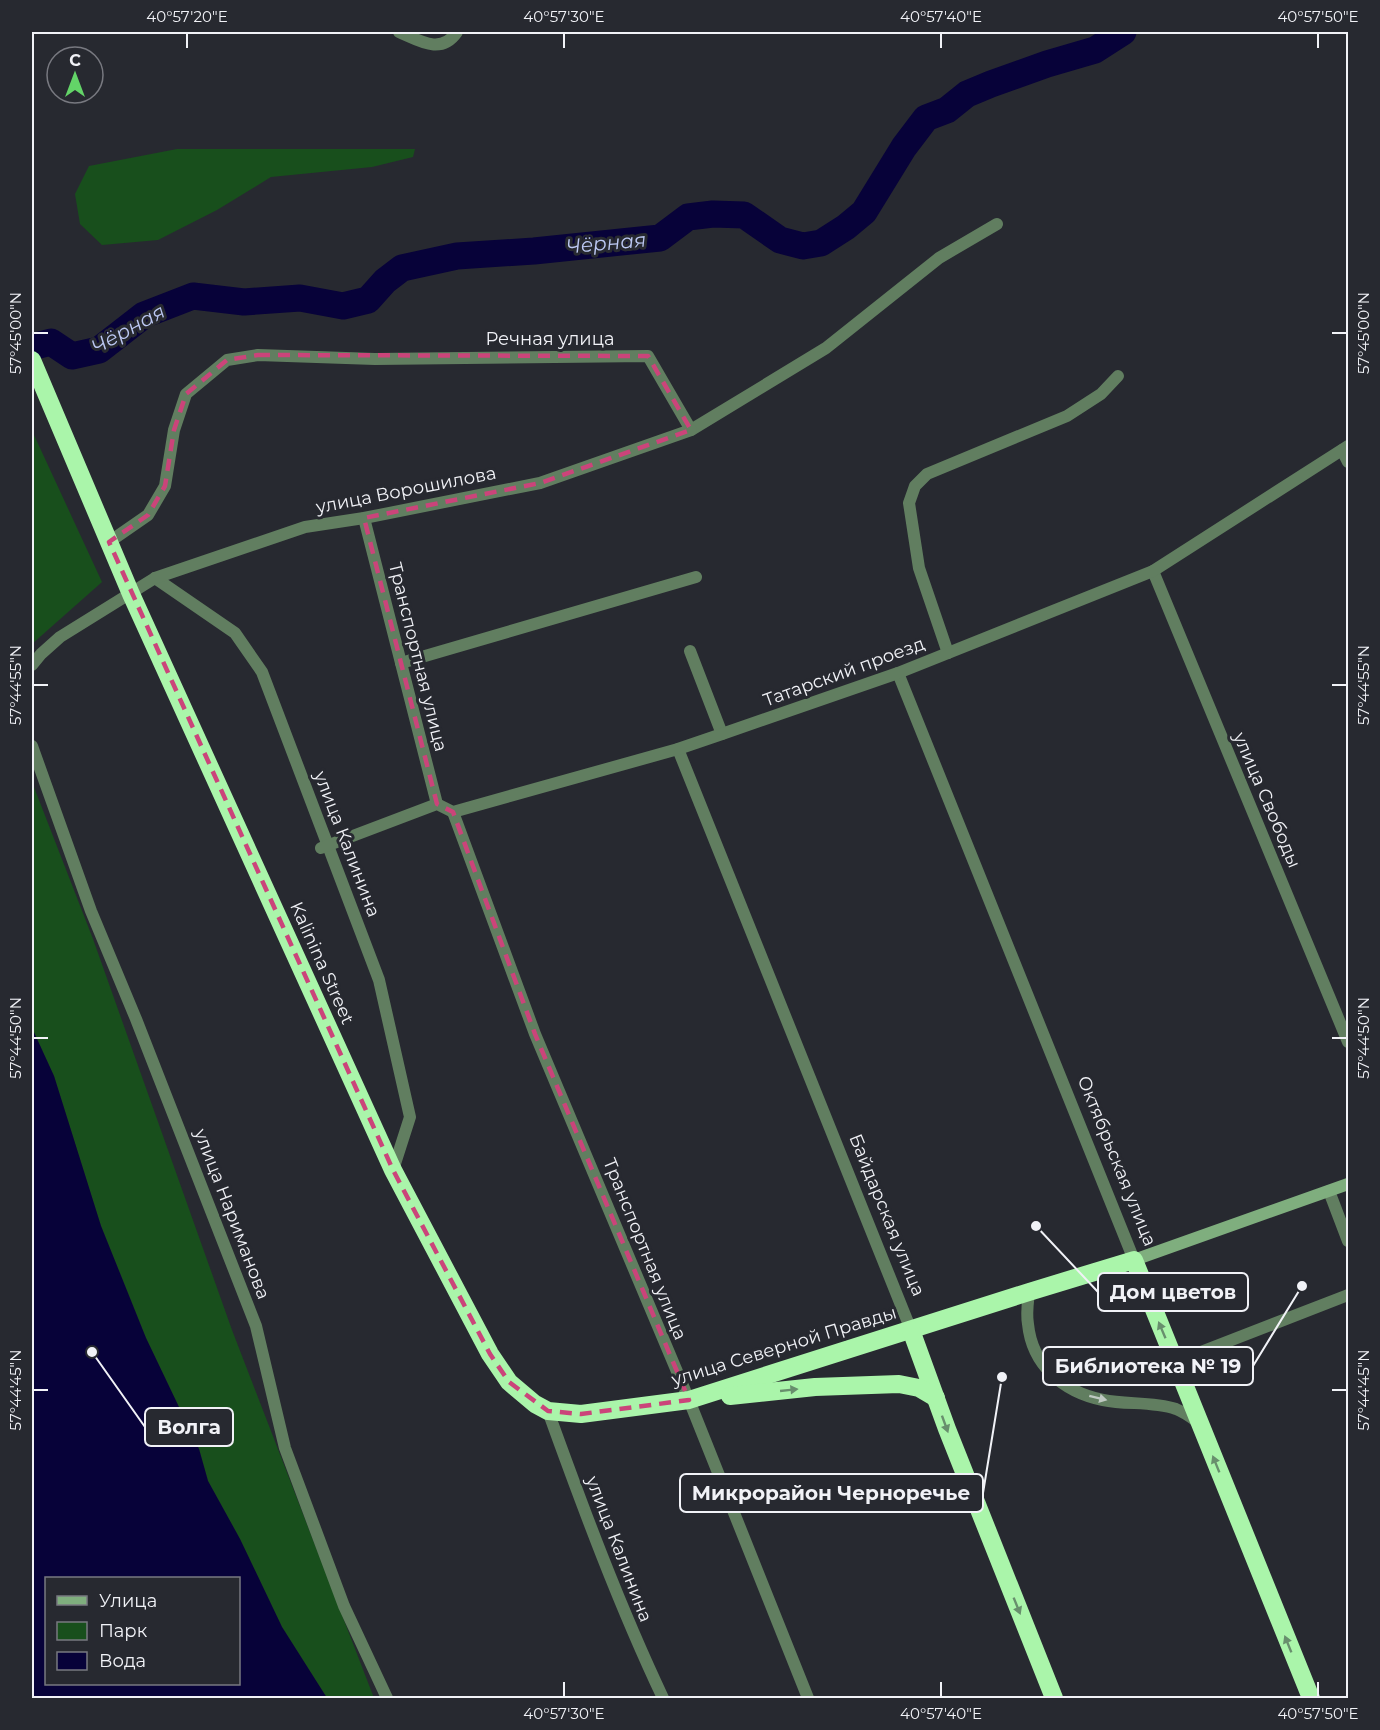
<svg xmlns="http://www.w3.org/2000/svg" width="1380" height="1730" font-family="Montserrat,sans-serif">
<rect width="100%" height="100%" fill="#272930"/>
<g fill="#184f1c">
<path d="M 177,149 L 415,149 L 413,157 L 372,167 L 271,177 L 217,210 L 158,240 L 102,245 L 80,224 L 75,194 L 89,166 Z"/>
<path d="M 34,435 L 102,582 L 32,644 L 32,436 Z"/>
<path d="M 32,782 L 93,939 L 232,1330 L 374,1698 L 327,1698 L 282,1627 L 240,1539 L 208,1481 L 199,1449 L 146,1338 L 101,1226 L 54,1076 L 32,1028 Z"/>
</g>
<path fill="#070239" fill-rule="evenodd" d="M 32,1028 L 54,1076 L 101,1226 L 146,1338 L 199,1449 L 208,1481 L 240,1539 L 282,1627 L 327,1698 L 32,1698 ZM 46,1578 L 238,1578 L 238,1684 L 46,1684 Z"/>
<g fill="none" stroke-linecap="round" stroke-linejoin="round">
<path stroke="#070239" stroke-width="27" d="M 32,347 L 51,342 L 72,356 L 99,350 L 144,315 L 193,296 L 244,302 L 300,298 L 343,306 L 368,300 L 385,281 L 402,268 L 457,256 L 534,251 L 660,238 L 688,217 L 713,214 L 744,215 L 780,240 L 803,246 L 821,243 L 846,227 L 864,212 L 904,147 L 926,118 L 947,110 L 967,94 L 991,84 L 1047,64 L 1095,50 L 1123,32"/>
<g stroke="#617e60" stroke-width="12">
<path d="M 399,32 C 420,41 441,55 457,32"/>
<path d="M 1342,450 L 1348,462"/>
<path d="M 364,518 L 437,804"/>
<path d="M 109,542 L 148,515 L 165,486 L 174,430 L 186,394 L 227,360 L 258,355 L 375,359 L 648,356 L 691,430 L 826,348 L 939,258 L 997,224"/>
<path d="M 1153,571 L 1348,1042"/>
<path d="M 155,578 L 235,633 L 262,672 L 379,980 L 410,1117 L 393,1170"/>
<path d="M 690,651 L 722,734"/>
<path d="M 948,653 L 919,568 L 909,503 L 915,486 L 927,474 L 1067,416 L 1101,394 L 1118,376"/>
<path d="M 401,663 L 696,577"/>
<path d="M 32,665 L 41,654 L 60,637 L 155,578 L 305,527 L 364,518 L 540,483 L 691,430"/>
<path d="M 898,673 L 1134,1260"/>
<path d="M 32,746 L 91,911 L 136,1019 L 256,1326 L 285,1448 L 344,1606 L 387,1698"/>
<path d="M 678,749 L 911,1330"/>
<path d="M 453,812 L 535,1034 L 689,1400 L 808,1698"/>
<path d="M 321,848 L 437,804 L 453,812 L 678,749 L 722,734 L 898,673 L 1153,571 L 1348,446"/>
<path d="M 1329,1191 L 1348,1241"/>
<path d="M 1029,1292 C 1028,1302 1026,1313 1028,1324 C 1032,1365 1063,1392 1103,1400 C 1127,1405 1152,1401 1176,1409 C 1184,1412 1192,1418 1199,1423"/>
<path d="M 1175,1362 L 1348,1295"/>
<path d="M 548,1411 C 583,1508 619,1605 663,1698"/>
</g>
<path stroke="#7fae7e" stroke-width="12" d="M 1134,1260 L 1348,1184"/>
<g stroke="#aaf5aa" stroke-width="18">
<path d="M 32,360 L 131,594 L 393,1170 L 490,1354 L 509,1382 L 535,1404 L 548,1411 L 581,1414 L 689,1400 L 1029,1292 L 1134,1260 L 1311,1698"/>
<path d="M 911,1330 L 947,1429 L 1054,1698"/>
<path d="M 730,1396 L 815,1387 L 899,1384 L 919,1388 L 936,1398"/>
</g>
</g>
<defs><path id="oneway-solid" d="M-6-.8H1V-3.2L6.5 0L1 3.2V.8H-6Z" transform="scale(1.5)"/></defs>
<g fill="#688f6d">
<use href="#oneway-solid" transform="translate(1162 1330) rotate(-113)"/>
<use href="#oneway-solid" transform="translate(789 1390) rotate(-6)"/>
<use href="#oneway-solid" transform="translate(945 1424) rotate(70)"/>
<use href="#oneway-solid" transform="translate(1216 1464) rotate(-112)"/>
<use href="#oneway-solid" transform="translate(1017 1606) rotate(68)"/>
<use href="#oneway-solid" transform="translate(1288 1644) rotate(-112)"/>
</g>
<use fill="#bfc9c2" href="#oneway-solid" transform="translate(1098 1398) rotate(14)"/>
<path fill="none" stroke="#cb447a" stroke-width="4.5" stroke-dasharray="12 8" stroke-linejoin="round" d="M 258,355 L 648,356 L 691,430 L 540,483 L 364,518 L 437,804 L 453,812 L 535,1034 L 689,1400 L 581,1414 L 548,1411 L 509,1382 L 490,1354 L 393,1170 L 109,542 L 148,515 L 165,486 L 174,430 L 186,394 L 227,360 Z"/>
<path fill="none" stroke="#f1f2f7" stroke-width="2" d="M 187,33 L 187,48M 564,33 L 564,48M 941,33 L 941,48M 1318,33 L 1318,48M 33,333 L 48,333M 1332,333 L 1347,333M 33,685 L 48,685M 1332,685 L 1347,685M 33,1038 L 48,1038M 1332,1038 L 1347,1038M 33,1390 L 48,1390M 1332,1390 L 1347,1390M 564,1682 L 564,1697M 941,1682 L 941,1697M 1318,1682 L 1318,1697"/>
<g text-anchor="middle" stroke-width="6" stroke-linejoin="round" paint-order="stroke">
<g font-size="18" fill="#f1f2f7" stroke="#272930">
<text x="550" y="345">Речная улица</text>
<text transform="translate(406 490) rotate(-11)" y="6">улица Ворошилова</text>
<text transform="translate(418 657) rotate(76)" y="6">Транспортная улица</text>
<text transform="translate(844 672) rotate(-20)" y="6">Татарский проезд</text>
<text transform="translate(1267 800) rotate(67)" y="6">улица Свободы</text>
<text transform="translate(347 844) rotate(69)" y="6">улица Калинина</text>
<text transform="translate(322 963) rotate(66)" y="6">Kalinina Street</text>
<text transform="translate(1117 1161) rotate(68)" y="6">Октябрьская улица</text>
<text transform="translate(232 1214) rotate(69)" y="6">улица Нариманова</text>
<text transform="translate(887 1215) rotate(68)" y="6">Байдарская улица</text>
<text transform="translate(645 1249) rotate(68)" y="6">Транспортная улица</text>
<text transform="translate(784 1346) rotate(-17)" y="6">улица Северной Правды</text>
<text transform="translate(619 1549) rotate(69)" y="6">улица Калинина</text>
</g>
<g font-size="20" font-style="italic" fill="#bcc8f3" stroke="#272930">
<text transform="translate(606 243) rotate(-5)" y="7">Чёрная</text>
<text transform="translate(128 329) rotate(-29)" y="7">Чёрная</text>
</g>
</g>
<path fill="none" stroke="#f1f2f7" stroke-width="2" d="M1036 1226L1098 1292M1302 1286L1253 1366M92 1352L145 1427M1002 1377L983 1493"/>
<g fill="#f1f2f7" stroke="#272930" stroke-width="2">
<circle cx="1036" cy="1226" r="6"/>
<circle cx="1302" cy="1286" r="6"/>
<circle cx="92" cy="1352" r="6"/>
<circle cx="1002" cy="1377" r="6"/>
</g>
<g fill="#272930" stroke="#f1f2f7" stroke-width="2">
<rect x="1098" y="1273" width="150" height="38" rx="6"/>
<rect x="1043" y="1347" width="210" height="38" rx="6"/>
<rect x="145" y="1408" width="88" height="38" rx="6"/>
<rect x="680" y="1474" width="303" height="38" rx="6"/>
</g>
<g font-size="20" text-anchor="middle" font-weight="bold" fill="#f1f2f7">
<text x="1173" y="1299">Дом цветов</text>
<text x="1148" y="1373">Библиотека № 19</text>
<text x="189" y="1434">Волга</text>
<text x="831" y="1500">Микрорайон Черноречье</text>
</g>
<rect width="1380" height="1730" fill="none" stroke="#272930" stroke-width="66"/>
<rect x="45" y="1577" width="195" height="108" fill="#272930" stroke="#787980" stroke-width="1.5"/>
<rect x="57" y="1596" width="30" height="9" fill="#7fae7e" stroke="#787980" stroke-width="1.5"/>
<text x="99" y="1607" font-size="18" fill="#f1f2f7">Улица</text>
<rect x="57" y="1622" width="30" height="18" fill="#184f1c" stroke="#787980" stroke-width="1.5"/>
<text x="99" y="1637" font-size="18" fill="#f1f2f7">Парк</text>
<rect x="57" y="1652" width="30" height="18" fill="#070239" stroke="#787980" stroke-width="1.5"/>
<text x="99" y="1667" font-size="18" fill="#f1f2f7">Вода</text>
<g transform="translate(75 75)"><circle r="28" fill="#272930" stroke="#787980" stroke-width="1.5"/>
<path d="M0-4.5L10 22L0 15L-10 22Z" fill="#63d468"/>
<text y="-9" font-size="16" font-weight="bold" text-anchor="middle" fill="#f1f2f7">С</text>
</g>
<rect x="33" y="33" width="1314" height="1664" fill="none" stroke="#f1f2f7" stroke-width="2"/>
<g font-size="15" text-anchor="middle" fill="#f1f2f7">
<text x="187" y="22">40°57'20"E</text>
<text x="564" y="22">40°57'30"E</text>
<text x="941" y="22">40°57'40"E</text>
<text x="1318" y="22">40°57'50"E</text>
<text transform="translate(16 333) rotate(-90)" y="5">57°45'00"N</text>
<text transform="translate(1364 333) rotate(-90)" y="5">57°45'00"N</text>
<text transform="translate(16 685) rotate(-90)" y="5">57°44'55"N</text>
<text transform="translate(1364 685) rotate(-90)" y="5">57°44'55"N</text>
<text transform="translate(16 1038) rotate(-90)" y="5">57°44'50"N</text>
<text transform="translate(1364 1038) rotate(-90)" y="5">57°44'50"N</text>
<text transform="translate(16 1390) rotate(-90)" y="5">57°44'45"N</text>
<text transform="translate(1364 1390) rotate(-90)" y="5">57°44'45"N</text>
<text x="564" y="1719">40°57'30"E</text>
<text x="941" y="1719">40°57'40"E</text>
<text x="1318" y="1719">40°57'50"E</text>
</g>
</svg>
